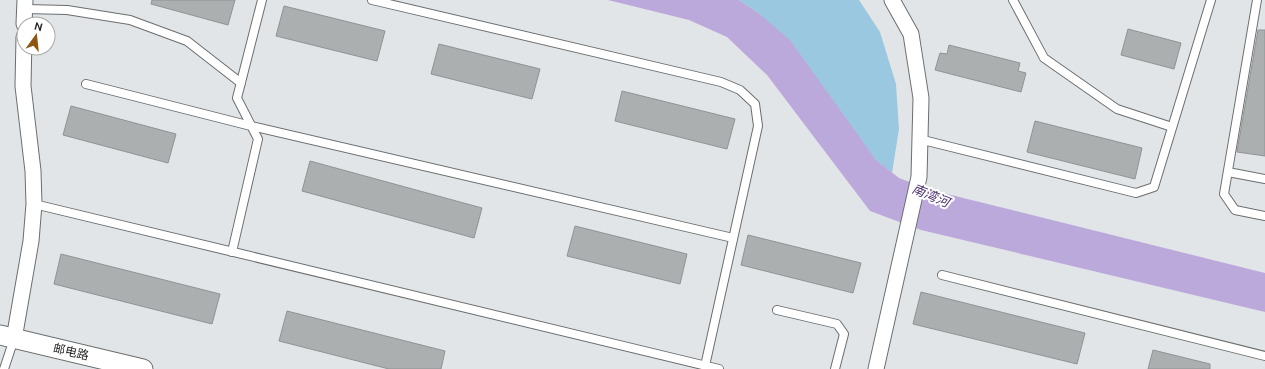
<svg xmlns="http://www.w3.org/2000/svg" width="1265" height="369" font-family="Ubuntu,'Noto Sans SC',sans-serif">
<rect width="100%" height="100%" fill="#e1e5e7"/>
<path fill="#9bc8e1" d="M 739,0 L 859,0 L 880,32 L 896,84 L 899,129 L 892,173 L 876,160 L 757,12 Z"/>
<path fill="#bba9dc" d="M 608,0 L 739,0 L 757,12 L 790,40 L 876,160 L 899,178 L 931,190 L 1265,273 L 1265,312 L 921,230 L 870,211 L 767,75 L 727,37 L 689,20 Z"/>
<g fill="#abafb0" stroke="#8f9393">
<path d="M 152,0 L 235,0 L 228,25 L 151,4 Z"/>
<path d="M 284,6 L 385,31 L 377,61 L 276,36 Z"/>
<path d="M 1128,29 L 1181,43 L 1174,69 L 1121,55 Z"/>
<path d="M 1258,30 L 1265,30 L 1265,156 L 1237,152 Z"/>
<path d="M 439,44 L 540,69 L 532,99 L 431,74 Z"/>
<path d="M 949,45 L 1020,63 L 1018,71 L 1026,73 L 1021,92 L 935,70 L 940,53 L 947,54 Z"/>
<path d="M 622,91 L 735,119 L 727,149 L 615,121 Z"/>
<path d="M 71,106 L 176,134 L 168,163 L 63,135 Z"/>
<path d="M 1035,121 L 1142,148 L 1135,179 L 1027,152 Z"/>
<path d="M 310,161 L 482,208 L 474,238 L 302,191 Z"/>
<path d="M 575,226 L 687,254 L 680,284 L 567,256 Z"/>
<path d="M 748,235 L 861,263 L 853,293 L 741,265 Z"/>
<path d="M 61,254 L 220,294 L 212,324 L 54,284 Z"/>
<path d="M 921,292 L 1085,333 L 1077,364 L 913,324 Z"/>
<path d="M 287,311 L 445,351 L 441,369 L 389,369 L 279,341 Z"/>
<path d="M 1153,350 L 1210,364 L 1210,369 L 1148,369 Z"/>
</g>
<g fill="none" stroke-linecap="round" stroke-linejoin="round">
<defs>
<g id="service">
<path d="M 372,0 L 721,82 L 740,90 L 755,104 L 758,126 L 705,366"/>
<path d="M 1013,0 L 1044,58 L 1117,109 L 1172,127"/>
<path d="M 1257,0 L 1224,194 L 1235,210 L 1265,216"/>
<path d="M 25,9 L 67,10 L 130,20 L 187,41 L 241,83"/>
<path d="M 86,84 L 251,126 L 733,238"/>
<path d="M 919,139 L 1136,193 L 1154,187 L 1211,0"/>
<path d="M 1228,172 L 1265,179"/>
<path d="M 34,204 L 719,369"/>
<path d="M 232,252 L 258,139 L 237,98 L 262,0"/>
<path d="M 942,275 L 1265,356"/>
<path d="M 777,310 L 837,324 L 844,334 L 835,369"/>
<path d="M 4,369 L 14,339"/>
</g>
<g id="minor">
<path d="M 24,24 L 25,0"/>
<path d="M 14,339 L 31,241 L 34,204 L 33,171 L 23,86 L 24,37"/>
<path d="M 876,369 L 919,177 L 921,98 L 911,34 L 892,0"/>
</g>
<path id="tertiary" d="M 0,335 L 143,369"/>
</defs>
<use href="#service" stroke="#6b6e70" stroke-width="10"/>
<use href="#minor" stroke="#6b6e70" stroke-width="17"/>
<use href="#tertiary" stroke="#6b6e70" stroke-width="21"/>
<use href="#service" stroke="#fff" stroke-width="8"/>
<use href="#minor" stroke="#fff" stroke-width="15"/>
<use href="#tertiary" stroke="#fff" stroke-width="19"/>
</g>
<g text-anchor="middle" stroke-width="4" stroke-linejoin="round" paint-order="stroke">
<g font-size="12" fill="#262728" stroke="#fff">
<text transform="translate(71 352) rotate(13)" y="4">邮电路</text>
</g>
<g font-size="13" font-style="italic" fill="#492f6d" stroke="#fff">
<text transform="translate(931 195) rotate(23)" y="5">南湾河</text>
</g>
</g>
<g transform="translate(36 36) rotate(15)"><circle r="19" fill="#ffffff" stroke="#a8a9a9"/>
<path d="M0-3L7 15L0 10L-7 15Z" fill="#8e560e"/>
<text y="-6" font-size="11" font-weight="bold" text-anchor="middle" fill="#262728">N</text>
</g>
</svg>
